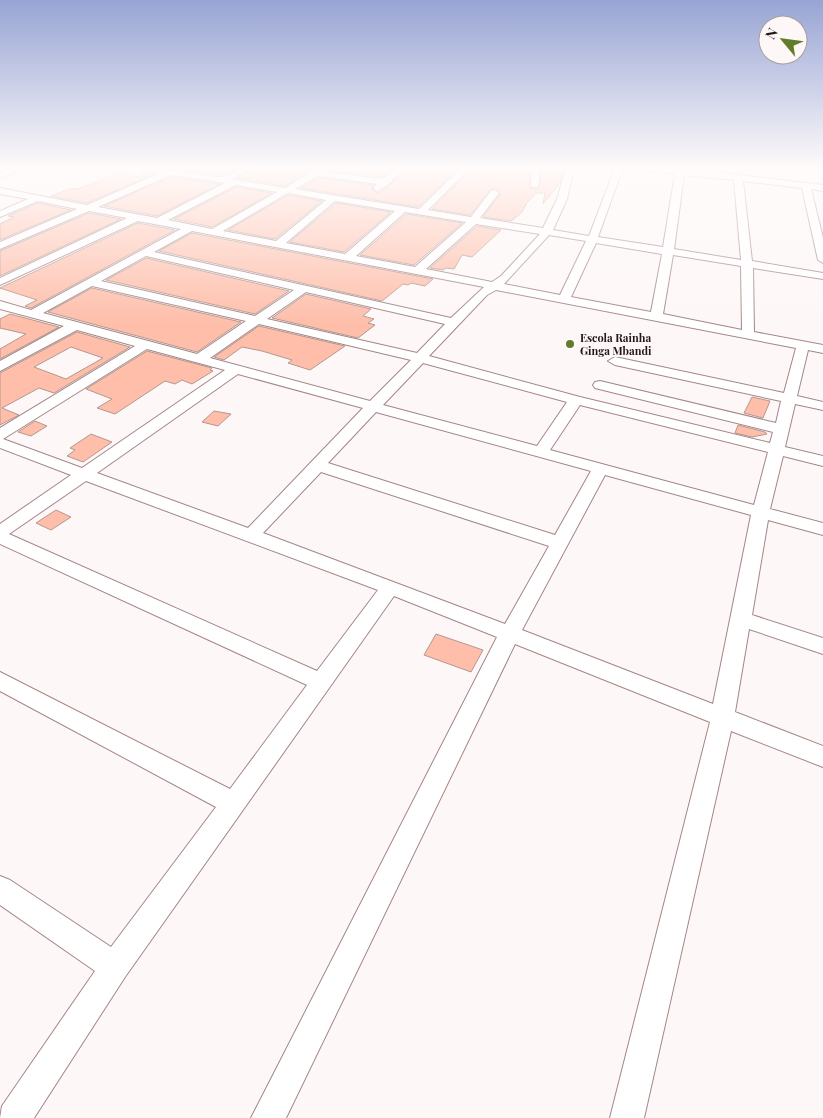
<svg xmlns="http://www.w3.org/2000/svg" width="823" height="1118" font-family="'Playfair Display',serif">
<rect width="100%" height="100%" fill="#fef7f7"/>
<g fill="#febeaa" stroke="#b4978e" fill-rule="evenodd">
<path d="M 188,168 L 241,168 L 218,175 L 183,170 Z"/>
<path d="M 253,168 L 315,168 L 285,186 L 237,178 Z"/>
<path d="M 332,168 L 394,168 L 382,177 L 330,171 Z"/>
<path d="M 408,168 L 459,168 L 418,207 L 301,188 L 318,178 L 373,185 L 372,190 L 378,193 L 390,185 Z"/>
<path d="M 472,168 L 501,170 L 503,168 L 509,168 L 530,170 L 529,186 L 532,189 L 538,189 L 542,172 L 552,173 L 554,168 L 564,168 L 560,183 L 543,204 L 545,193 L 536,193 L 526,204 L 522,212 L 511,221 L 483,217 L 500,194 L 500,191 L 495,188 L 490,190 L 470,215 L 432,209 Z"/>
<path d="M 148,172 L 154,174 L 87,203 L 51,196 L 72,188 L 78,189 L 119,173 L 137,177 Z"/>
<path d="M 171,177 L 219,184 L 157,216 L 104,206 Z"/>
<path d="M 236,187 L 272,193 L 212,227 L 174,219 Z"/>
<path d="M 288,195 L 322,201 L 275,239 L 228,230 Z"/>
<path d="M 38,203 L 71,210 L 0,240 L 0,224 L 14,217 L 8,216 Z"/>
<path d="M 336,203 L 391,212 L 344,252 L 290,242 Z"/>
<path d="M 89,213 L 121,219 L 0,276 L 0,251 Z"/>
<path d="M 406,214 L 462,223 L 414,265 L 360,255 Z"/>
<path d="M 138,223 L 175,230 L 31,308 L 25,306 L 37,300 L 0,288 Z"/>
<path d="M 477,226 L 501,230 L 472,257 L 462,255 L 454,269 L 446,268 L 443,270 L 430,268 Z"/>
<path d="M 192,233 L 433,279 L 425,286 L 411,283 L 408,285 L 403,284 L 382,301 L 159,251 Z"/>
<path d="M 146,258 L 289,291 L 255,314 L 106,280 Z"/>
<path d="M 92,288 L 241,322 L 197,352 L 48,312 Z"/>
<path d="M 306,294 L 371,309 L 363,316 L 374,319 L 368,323 L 375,325 L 358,338 L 272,318 Z"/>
<path d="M 10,314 L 59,327 L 0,359 L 0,349 L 26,334 L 0,328 L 0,319 Z"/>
<path d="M 259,326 L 345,346 L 310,370 L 288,363 L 292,360 L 262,351 L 242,347 L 224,360 L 214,357 Z"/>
<path d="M 77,332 L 130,347 L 54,393 L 39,388 L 2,408 L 19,415 L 0,425 L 0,373 ZM 71,347 L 103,358 L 66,379 L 34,367 Z"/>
<path d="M 147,351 L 212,368 L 210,370 L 213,371 L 192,384 L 182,380 L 175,384 L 165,381 L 115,414 L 97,408 L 112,399 L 86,389 Z"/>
<path d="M 752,397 L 770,401 L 763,418 L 744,413 Z"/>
<path d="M 214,411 L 231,414 L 218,426 L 202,422 Z"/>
<path d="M 35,421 L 47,426 L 31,436 L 18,432 Z"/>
<path d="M 738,425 L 765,432 L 767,434 L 752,437 L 735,433 Z"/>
<path d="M 91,434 L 112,442 L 83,462 L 67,456 L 75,450 L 70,448 Z"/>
<path d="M 56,510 L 71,517 L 51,530 L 36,523 Z"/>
<path d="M 436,634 L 483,650 L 471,672 L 424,655 Z"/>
</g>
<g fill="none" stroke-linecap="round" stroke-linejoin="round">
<defs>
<g id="street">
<path d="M 13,168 L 24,168 L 0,178 L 0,172 Z"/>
<path d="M 141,168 C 167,166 191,175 218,177 C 227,178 238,168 251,168 L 231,179 L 285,188 L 312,171 L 320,168 L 330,168 L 326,172 L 383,179 L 397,168 L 406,168 L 389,184 L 377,191 L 373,188 L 377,184 L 318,176 L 295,189 L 419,209 L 461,168 L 470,168 L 428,210 L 471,217 L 491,191 L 494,190 L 499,193 L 480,218 L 543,228 L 557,199 L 566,168 L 574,168 L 567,199 L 553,230 L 589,236 L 615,168 L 623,168 L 598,237 L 663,247 L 675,174 L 649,171 L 645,168 L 680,168 L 823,185 L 823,191 L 811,189 L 823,238 L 823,263 L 818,260 L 802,188 L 743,181 L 752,261 L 823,273 L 823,279 L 753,268 L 754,332 L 823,345 L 823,353 L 808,350 L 797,396 L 823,402 L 823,410 L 795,404 L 785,447 L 823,456 L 823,466 L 783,456 L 770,509 L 823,523 L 823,535 L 768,520 L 752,615 L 823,638 L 823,654 L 749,629 L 735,712 L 823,746 L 823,767 L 731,731 L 644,1118 L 610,1118 L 710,722 L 515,644 L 286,1118 L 251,1118 L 497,637 L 394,596 L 125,977 L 34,1118 L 0,1118 L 2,1106 L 95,971 L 0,905 L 0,876 L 10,880 L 111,947 L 216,807 L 0,691 L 0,672 L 230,789 L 307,685 L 0,544 L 0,524 L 71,475 L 0,448 L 0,428 L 135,346 L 77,330 L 0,371 L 0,361 L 64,326 L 0,309 L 0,301 L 31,310 L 181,229 L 138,221 L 0,285 L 0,278 L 127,218 L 89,211 L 0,249 L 0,242 L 77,209 L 38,201 L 0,217 L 0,211 L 28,199 L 0,194 L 0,188 L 87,205 L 160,173 ZM 171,175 L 225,183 L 157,218 L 98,207 ZM 684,175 L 734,180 L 741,260 L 674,249 ZM 236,185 L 277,192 L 212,229 L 168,220 ZM 288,193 L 326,200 L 276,241 L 223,231 ZM 335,201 L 395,211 L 345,254 L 286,243 ZM 405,212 L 466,222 L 415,267 L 356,256 ZM 476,224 L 540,234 L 501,276 L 492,282 L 426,269 ZM 192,231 L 484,287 L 451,318 L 154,252 ZM 549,235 L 586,241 L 560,295 L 504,284 ZM 596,243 L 662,254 L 651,312 L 571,297 ZM 673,255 L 741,266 L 742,330 L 663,314 ZM 146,256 L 294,290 L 255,316 L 101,281 ZM 92,286 L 246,321 L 197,354 L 43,313 ZM 496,290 L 796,348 L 784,393 L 615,357 L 608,361 L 615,365 L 781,401 L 776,423 L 600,381 L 595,382 L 593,385 L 595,388 L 773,432 L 770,443 L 580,397 L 429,356 L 487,295 ZM 306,292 L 445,324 L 417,353 L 267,319 ZM 259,324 L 411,360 L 370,401 L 210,358 ZM 147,349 L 225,370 L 82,468 L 3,439 ZM 423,363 L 567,402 L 537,446 L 383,405 ZM 238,374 L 363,408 L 248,528 L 97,473 ZM 580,405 L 768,452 L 754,505 L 550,450 ZM 376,412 L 591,471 L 555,535 L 328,463 ZM 321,472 L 549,546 L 505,624 L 263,533 ZM 605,475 L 751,515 L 713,704 L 522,630 ZM 86,481 L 378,590 L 317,671 L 9,534 Z"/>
<path d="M 532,168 L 540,168 L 538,187 L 532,187 L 531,185 Z"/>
</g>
</defs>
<use href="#street" stroke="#a48687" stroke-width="2"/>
<use href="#street" fill="#fff" fill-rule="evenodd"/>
</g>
<linearGradient id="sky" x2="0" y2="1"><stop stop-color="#97a4d4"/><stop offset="0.52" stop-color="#fffbfb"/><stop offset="1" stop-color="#fffbfb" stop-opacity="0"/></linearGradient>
<rect width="823" height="324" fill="url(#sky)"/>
<circle fill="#637b2d" stroke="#fef7f7" stroke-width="2" cx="570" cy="344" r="5"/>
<g text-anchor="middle" stroke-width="4" stroke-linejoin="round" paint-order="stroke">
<g font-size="11" font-weight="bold" fill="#221717" stroke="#fef7f7" text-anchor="start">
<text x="580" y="342">Escola Rainha<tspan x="580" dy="13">Ginga Mbandi</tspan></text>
</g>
</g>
<g transform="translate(783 40) rotate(299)"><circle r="24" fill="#fef7f7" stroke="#a69d9d"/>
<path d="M0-4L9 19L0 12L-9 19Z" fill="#637b2d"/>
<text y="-8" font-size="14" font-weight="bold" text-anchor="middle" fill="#221717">N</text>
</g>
</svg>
